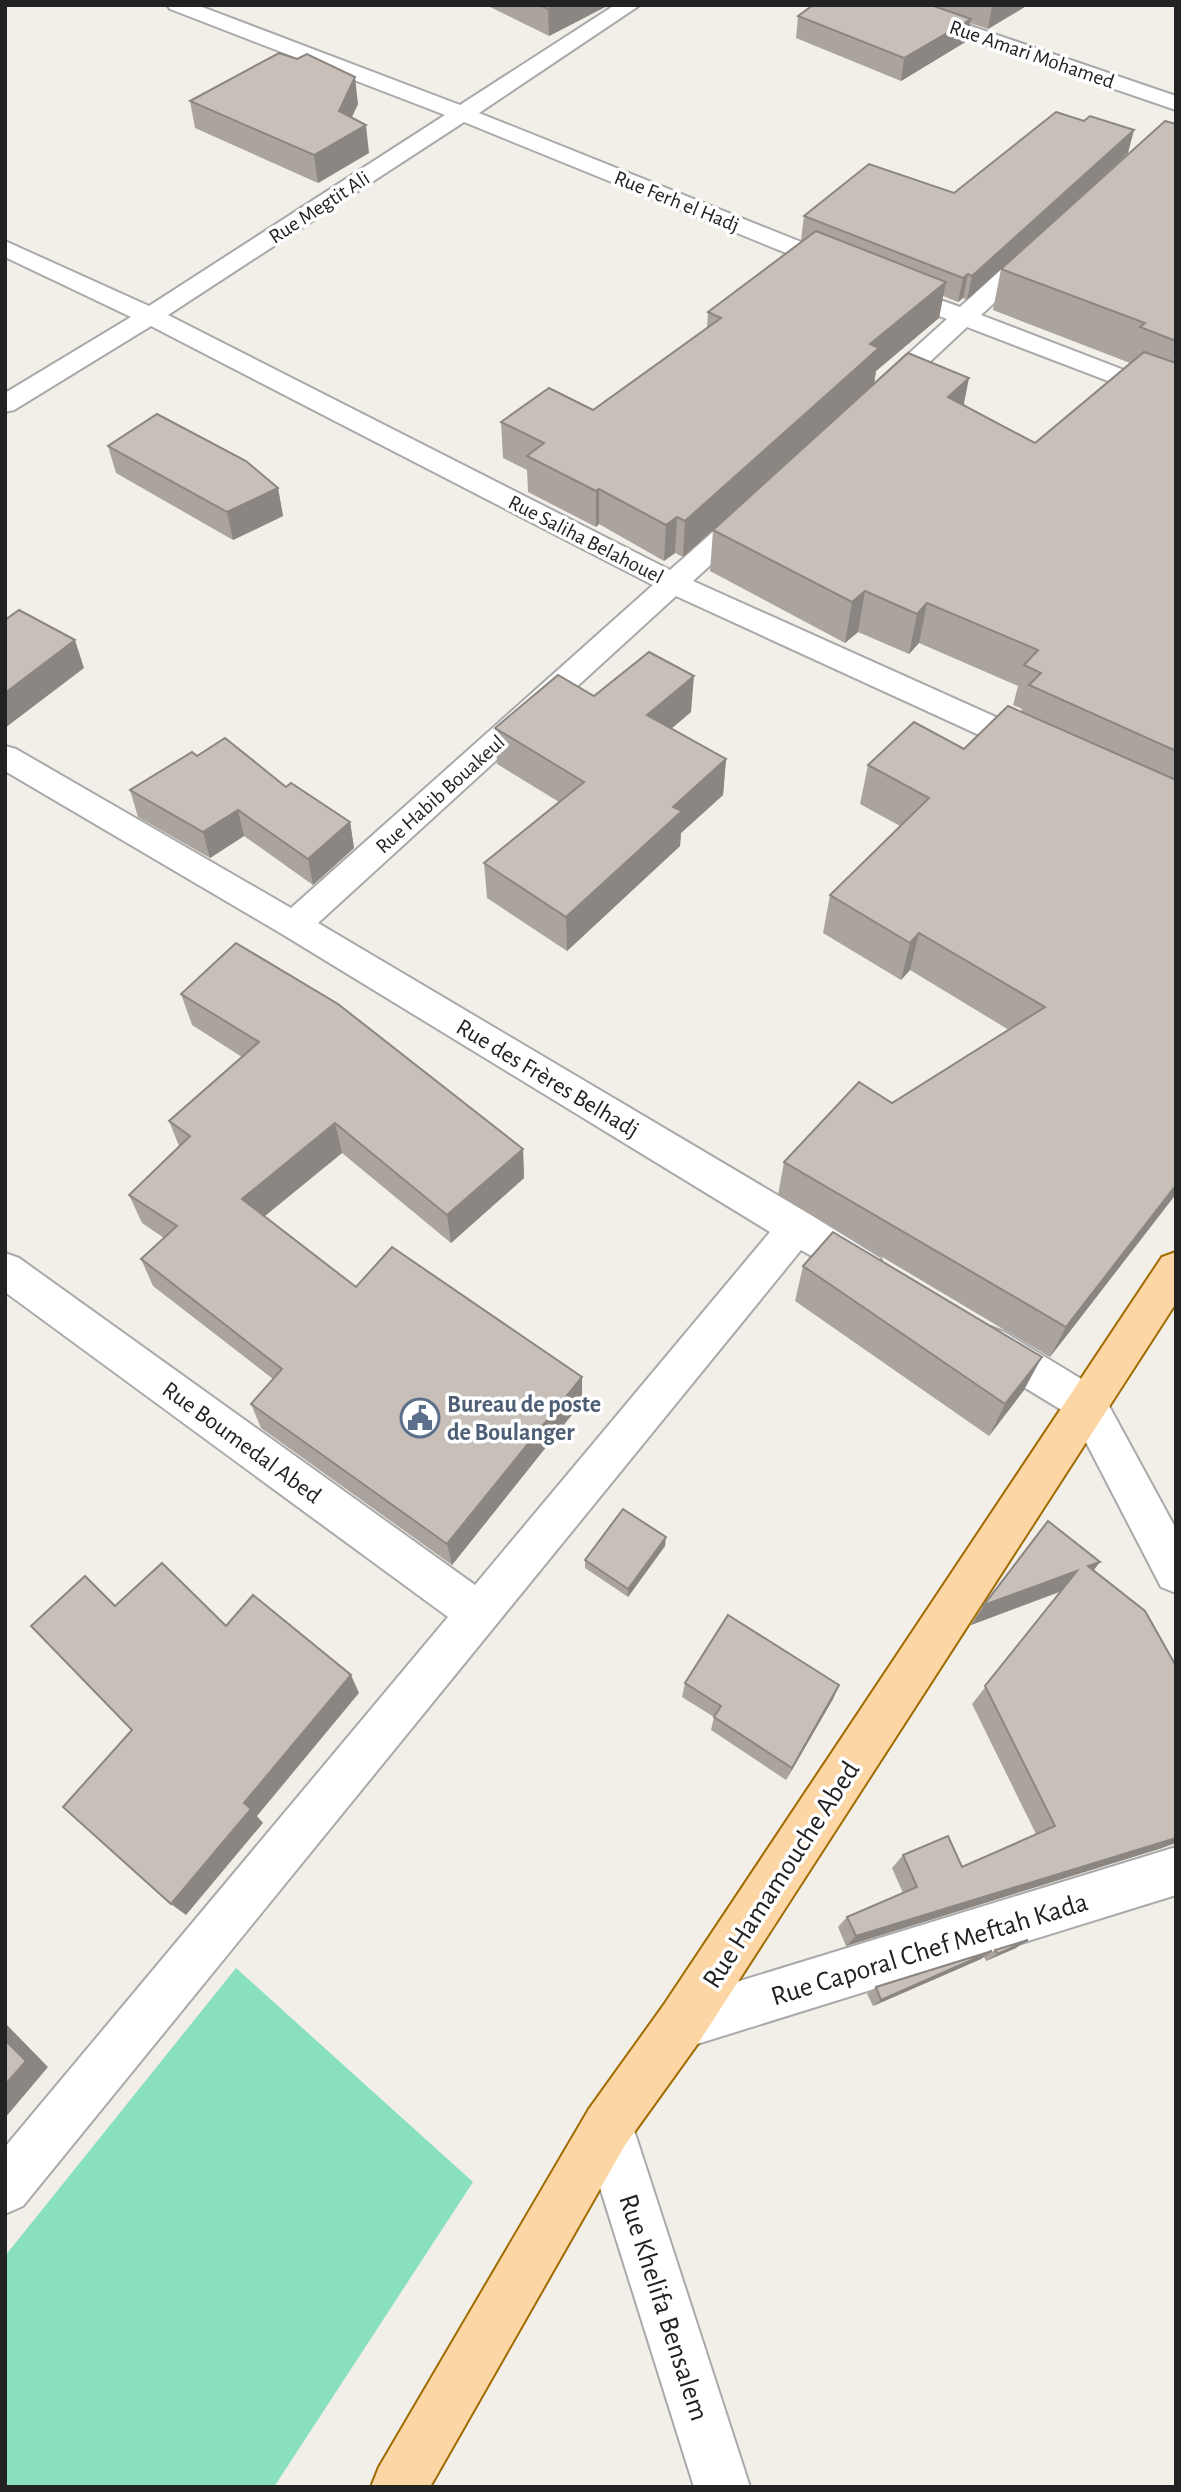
<svg xmlns="http://www.w3.org/2000/svg" width="1181" height="2492" font-family="'Alegreya Sans',sans-serif">
<rect width="100%" height="100%" fill="#f2efe9"/>
<path fill="#88e0be" d="M 236,1968 L 473,2182 L 274,2487 L 5,2487 L 5,2256 Z"/>
<g fill="none" stroke-linecap="round" stroke-linejoin="round">
<defs>
<g id="minor">
<path d="M 167,5 L 197,5 L 460,105 L 615,5 L 640,5 L 479,113 L 851,262 L 854,267 L 851,272 L 833,272 L 464,122 L 168,315 L 670,570 L 740,508 L 750,505 L 760,508 L 764,514 L 760,520 L 693,581 L 1047,740 L 1052,748 L 1047,756 L 1036,759 L 1025,756 L 676,596 L 318,923 L 811,1215 L 880,1258 L 885,1270 L 880,1282 L 866,1287 L 801,1250 L 23,2206 L 5,2214 L 5,2147 L 448,1617 L 5,1292 L 5,1253 L 19,1258 L 475,1585 L 770,1232 L 282,934 L 5,771 L 5,746 L 16,749 L 291,908 L 653,585 L 151,326 L 14,410 L 5,412 L 5,393 L 131,317 L 5,257 L 5,241 L 149,306 L 445,115 L 170,9 Z"/>
<path d="M 878,5 L 909,5 L 1176,96 L 1176,110 L 881,9 Z"/>
<path d="M 1036,244 L 1045,246 L 1048,251 L 1045,256 L 981,315 L 1176,390 L 1176,407 L 967,327 L 891,398 L 873,398 L 869,392 L 873,386 L 947,319 L 934,314 L 930,309 L 934,304 L 943,301 L 960,307 L 1027,246 Z"/>
<path d="M 990,1327 L 1004,1332 L 1101,1391 L 1176,1529 L 1176,1593 L 1161,1587 L 1073,1417 L 976,1358 L 970,1345 L 976,1332 Z"/>
<path d="M 1176,1847 L 1176,1895 L 681,2049 L 663,2042 L 656,2024 L 663,2006 L 681,1999 Z"/>
<path d="M 607,2101 L 625,2109 L 633,2127 L 750,2487 L 694,2487 L 581,2127 L 589,2109 Z"/>
</g>
<path id="major" d="M 1176,1252 L 1176,1303 L 699,2042 L 625,2145 L 430,2487 L 371,2487 L 379,2467 L 589,2109 L 663,2006 L 1162,1257 Z"/>
</defs>
<use href="#minor" stroke="#a9a9a9" stroke-width="4"/>
<use href="#major" stroke="#a06b00" stroke-width="4"/>
<use href="#minor" fill="#fff" fill-rule="evenodd"/>
<use href="#major" fill="#fcd6a4" fill-rule="evenodd"/>
</g>
<g fill="#aba49e">
<path d="M 486,5 L 609,5 L 549,36 Z"/>
<path d="M 813,5 L 1028,5 L 988,29 L 970,23 L 967,41 L 901,81 L 796,38 L 798,16 Z"/>
<path d="M 190,101 L 358,104 L 351,118 L 369,153 L 318,183 L 195,128 Z"/>
<path d="M 1176,124 L 1176,1194 L 1050,1357 L 778,1195 L 784,1162 L 892,1103 L 1009,1030 L 910,970 L 901,980 L 823,933 L 830,895 L 900,826 L 860,804 L 868,765 L 964,749 L 1021,712 L 1022,709 L 1013,705 L 1018,686 L 919,643 L 909,654 L 858,632 L 845,643 L 710,571 L 713,530 L 963,405 L 1035,443 L 1129,364 L 1130,363 L 993,310 L 1001,269 Z"/>
<path d="M 1128,153 L 967,300 L 963,298 L 958,302 L 943,296 L 939,318 L 876,371 L 874,384 L 683,557 L 675,553 L 664,561 L 599,524 L 596,527 L 528,492 L 527,470 L 503,458 L 501,422 L 593,410 L 707,327 L 708,312 L 803,241 L 801,240 L 804,216 L 954,193 Z"/>
<path d="M 108,446 L 278,488 L 283,516 L 233,540 L 116,473 Z"/>
<path d="M 594,696 L 691,712 L 672,728 L 726,759 L 723,795 L 681,833 L 680,846 L 567,951 L 487,898 L 484,863 L 559,802 L 497,764 L 495,728 Z"/>
<path d="M 197,756 L 286,787 L 350,822 L 354,848 L 313,885 L 244,836 L 210,858 L 138,817 L 130,790 Z"/>
<path d="M 181,994 L 523,1149 L 524,1178 L 451,1243 L 342,1153 L 264,1217 L 356,1287 L 582,1377 L 582,1402 L 452,1565 L 261,1428 L 251,1404 L 273,1379 L 153,1286 L 141,1259 L 164,1238 L 142,1223 L 129,1195 L 179,1146 L 169,1121 L 242,1057 L 192,1025 Z"/>
<path d="M 803,1266 L 1024,1390 L 989,1436 L 795,1301 Z"/>
<path d="M 665,1546 L 628,1597 L 585,1568 L 585,1560 Z"/>
<path d="M 1100,1562 L 1093,1570 L 1162,1848 L 846,1946 L 838,1927 L 847,1917 L 903,1893 L 892,1868 L 903,1855 L 962,1867 L 1036,1834 L 972,1704 L 1060,1592 L 971,1625 L 984,1605 Z"/>
<path d="M 685,1683 L 839,1685 L 833,1699 L 786,1780 L 711,1730 L 714,1717 L 682,1697 Z"/>
<path d="M 1016,1948 L 986,1961 L 984,1957 L 995,1950 Z"/>
<path d="M 992,1951 L 981,1959 L 873,2006 L 867,1994 L 876,1987 Z"/>
</g>
<g fill="#8b8681">
<path d="M 556,5 L 609,5 L 549,36 L 548,9 Z"/>
<path d="M 994,5 L 1028,5 L 988,29 L 992,6 Z"/>
<path d="M 971,19 L 967,41 L 901,81 L 904,58 Z"/>
<path d="M 355,77 L 358,104 L 342,139 L 339,111 Z"/>
<path d="M 366,125 L 369,153 L 318,183 L 314,155 Z"/>
<path d="M 1134,130 L 1128,153 L 967,300 L 972,276 Z"/>
<path d="M 968,274 L 963,298 L 958,302 L 963,278 Z"/>
<path d="M 946,282 L 939,318 L 876,371 L 874,384 L 683,557 L 685,521 L 870,344 Z"/>
<path d="M 969,378 L 961,419 L 948,397 Z"/>
<path d="M 278,488 L 283,516 L 233,540 L 227,512 Z"/>
<path d="M 599,489 L 599,524 L 596,527 L 596,491 Z"/>
<path d="M 677,517 L 675,553 L 664,561 L 666,525 Z"/>
<path d="M 865,591 L 858,632 L 845,643 L 852,602 Z"/>
<path d="M 927,603 L 919,643 L 909,654 L 917,614 Z"/>
<path d="M 75,640 L 84,668 L 5,728 L 5,693 Z"/>
<path d="M 694,676 L 691,712 L 646,750 L 647,715 Z"/>
<path d="M 726,759 L 723,795 L 681,833 L 680,846 L 567,951 L 566,917 L 673,807 Z"/>
<path d="M 238,810 L 244,836 L 210,858 L 203,832 Z"/>
<path d="M 350,822 L 354,848 L 313,885 L 308,859 Z"/>
<path d="M 919,933 L 910,970 L 901,980 L 910,943 Z"/>
<path d="M 335,1123 L 342,1153 L 251,1227 L 242,1199 Z"/>
<path d="M 523,1149 L 524,1178 L 451,1243 L 447,1215 Z"/>
<path d="M 1176,1185 L 1176,1194 L 1050,1357 L 1066,1327 Z"/>
<path d="M 1042,1357 L 1024,1390 L 989,1436 L 1005,1404 Z"/>
<path d="M 582,1377 L 582,1402 L 452,1565 L 447,1544 Z"/>
<path d="M 666,1537 L 665,1546 L 628,1597 L 628,1589 Z"/>
<path d="M 1100,1562 L 1084,1583 L 1088,1566 Z"/>
<path d="M 1077,1571 L 1061,1591 L 971,1625 L 984,1605 Z"/>
<path d="M 351,1675 L 359,1693 L 257,1816 L 263,1823 L 186,1915 L 171,1904 L 244,1803 Z"/>
<path d="M 839,1685 L 833,1699 L 786,1780 L 792,1768 Z"/>
<path d="M 1176,1838 L 1176,1843 L 1162,1848 L 846,1946 L 856,1936 Z"/>
<path d="M 1028,1940 L 1016,1948 L 986,1961 L 998,1954 Z"/>
<path d="M 992,1951 L 981,1959 L 873,2006 L 881,2000 Z"/>
<path d="M 5,2023 L 48,2067 L 5,2118 Z"/>
</g>
<g fill="#c7bfb8" stroke="#8b8681" stroke-width="2">
<path d="M 540,5 L 556,5 L 548,9 Z"/>
<path d="M 813,5 L 931,5 L 971,19 L 904,58 L 798,16 Z"/>
<path d="M 279,53 L 297,59 L 307,54 L 355,77 L 339,111 L 366,125 L 314,155 L 190,101 Z"/>
<path d="M 1056,112 L 1084,121 L 1090,116 L 1134,130 L 972,276 L 968,274 L 963,278 L 804,216 L 869,164 L 954,193 Z"/>
<path d="M 1165,121 L 1176,124 L 1176,341 L 1140,327 L 1145,323 L 1001,269 Z"/>
<path d="M 816,231 L 946,282 L 870,344 L 879,348 L 685,521 L 677,517 L 666,525 L 599,489 L 596,491 L 527,456 L 544,443 L 501,422 L 549,388 L 593,410 L 721,318 L 708,312 Z"/>
<path d="M 1144,352 L 1176,363 L 1176,751 L 1029,685 L 1041,673 L 1024,665 L 1038,650 L 927,603 L 917,614 L 865,591 L 852,602 L 713,530 L 908,353 L 969,378 L 948,397 L 1035,443 Z"/>
<path d="M 157,414 L 246,461 L 278,488 L 227,512 L 108,446 Z"/>
<path d="M 19,610 L 75,640 L 5,693 L 5,620 Z"/>
<path d="M 649,652 L 694,676 L 647,715 L 726,759 L 673,807 L 682,811 L 566,917 L 484,863 L 584,782 L 495,728 L 558,675 L 594,696 Z"/>
<path d="M 1008,706 L 1176,780 L 1176,1185 L 1066,1327 L 784,1162 L 859,1082 L 892,1103 L 1045,1007 L 919,933 L 910,943 L 830,895 L 929,798 L 868,765 L 914,722 L 964,749 Z"/>
<path d="M 225,738 L 286,787 L 291,783 L 350,822 L 308,859 L 238,810 L 203,832 L 130,790 L 192,752 L 197,756 Z"/>
<path d="M 236,943 L 338,1004 L 523,1149 L 447,1215 L 335,1123 L 242,1199 L 356,1287 L 392,1247 L 582,1377 L 447,1544 L 251,1404 L 282,1369 L 141,1259 L 177,1226 L 129,1195 L 190,1136 L 169,1121 L 259,1042 L 181,994 Z"/>
<path d="M 833,1232 L 1042,1357 L 1005,1404 L 803,1266 Z"/>
<path d="M 623,1509 L 666,1537 L 628,1589 L 585,1560 Z"/>
<path d="M 1048,1521 L 1100,1562 L 1088,1566 L 1145,1611 L 1176,1666 L 1176,1838 L 856,1936 L 847,1917 L 917,1887 L 903,1855 L 948,1836 L 962,1867 L 1055,1826 L 985,1686 L 1077,1571 L 984,1605 Z"/>
<path d="M 162,1563 L 226,1626 L 253,1595 L 351,1675 L 244,1803 L 251,1809 L 171,1904 L 63,1807 L 132,1730 L 31,1626 L 85,1576 L 115,1606 Z"/>
<path d="M 728,1615 L 839,1685 L 792,1768 L 714,1717 L 721,1706 L 685,1683 Z"/>
<path d="M 1028,1940 L 998,1954 L 995,1950 Z"/>
<path d="M 992,1951 L 881,2000 L 876,1987 Z"/>
<path d="M 5,2040 L 26,2061 L 5,2085 Z"/>
</g>
<defs>
<symbol id="civic-ring" viewBox="-11 -11 22 22"><circle r="9.5" fill="#fff" stroke="#5c6f8a" stroke-width="1.5"/><path d="M-.6-6.5H3V-4.5H.6V-3L4-1V1h2V6H-6V1h2V-1L-.6-3ZM-1.2 2.5V6h2.4V2.5Z" fill="#5c6f8a"/></symbol>
</defs>
<g fill-rule="evenodd">
<use href="#civic-ring" x="398" y="1396" width="44" height="44"/>
</g>
<g text-anchor="middle" stroke-width="7" stroke-linejoin="round" paint-order="stroke">
<g font-size="21" fill="#222" stroke="#fff">
<text transform="translate(1032 54) rotate(19)" y="7">Rue Amari Mohamed</text>
<text transform="translate(677 201) rotate(22)" y="7">Rue Ferh el Hadj</text>
<text transform="translate(319 207) rotate(-33)" y="7">Rue Megtit Ali</text>
<text transform="translate(586 539) rotate(27)" y="7">Rue Saliha Belahouel</text>
<text transform="translate(440 794) rotate(-42)" y="7">Rue Habib Bouakeul</text>
</g>
<g font-size="24" fill="#222" stroke="#fff">
<text transform="translate(548 1078) rotate(31)" y="8">Rue des Frères Belhadj</text>
<text transform="translate(242 1442) rotate(36)" y="8">Rue Boumedal Abed</text>
</g>
<g font-size="24" font-weight="bold" fill="#4e5e75" stroke="#fff" text-anchor="start">
<text x="447" y="1412">Bureau de poste<tspan x="447" dy="28">de Boulanger</tspan></text>
</g>
<g font-size="28" fill="#222" stroke="#fff">
<text transform="translate(780 1874) rotate(-57)" y="10">Rue Hamamouche Abed</text>
<text transform="translate(929 1948) rotate(-17)" y="10">Rue Caporal Chef Meftah Kada</text>
<text transform="translate(665 2307) rotate(72)" y="10">Rue Khelifa Bensalem</text>
</g>
</g>
<rect width="1181" height="2492" fill="none" stroke="#222222" stroke-width="14"/>
</svg>
